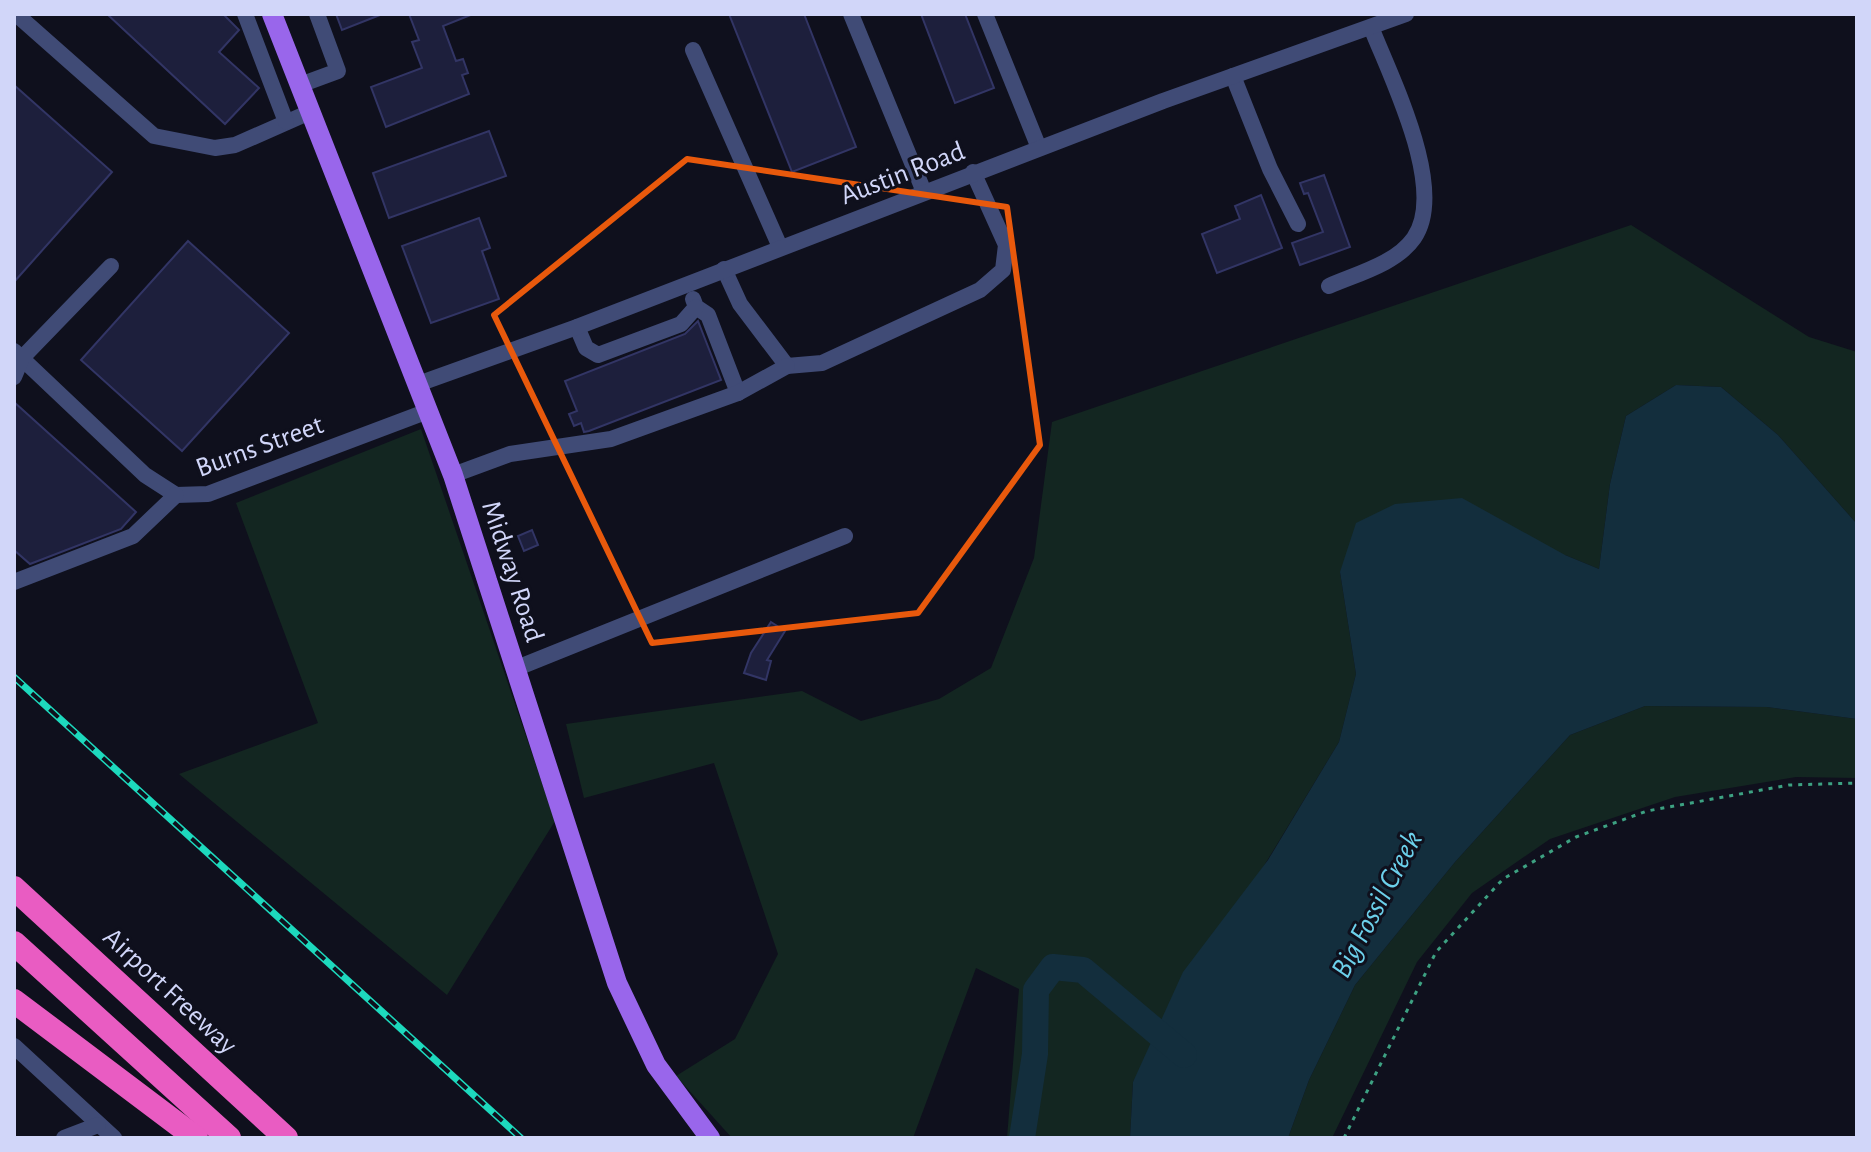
<svg xmlns="http://www.w3.org/2000/svg" width="1871" height="1152" font-family="'Alegreya Sans',sans-serif">
<rect width="100%" height="100%" fill="#0f101d"/>
<g fill="#132621">
<path d="M 1631,225 L 1809,337 L 1857,352 L 1857,524 L 1778,435 L 1721,387 L 1676,385 L 1626,416 L 1610,484 L 1599,569 L 1565,555 L 1340,572 L 1356,674 L 1339,742 L 1133,1082 L 1130,1138 L 1007,1138 L 1019,989 L 976,968 L 913,1138 L 732,1138 L 676,1076 L 735,1039 L 778,954 L 714,763 L 584,798 L 566,724 L 802,691 L 861,721 L 939,699 L 991,668 L 1034,558 L 1052,422 Z"/>
<path d="M 421,429 L 555,821 L 447,995 L 179,774 L 318,723 L 236,503 Z"/>
<path d="M 1645,706 L 1767,707 L 1857,719 L 1857,778 L 1796,777 L 1675,797 L 1550,839 L 1472,893 L 1417,962 L 1332,1138 L 1288,1138 L 1309,1080 L 1355,985 L 1455,862 L 1570,735 Z"/>
</g>
<path fill="#132e3d" d="M 1676,385 L 1721,387 L 1778,435 L 1857,524 L 1857,719 L 1767,707 L 1645,706 L 1570,735 L 1455,862 L 1355,985 L 1309,1080 L 1288,1138 L 1130,1138 L 1133,1082 L 1183,972 L 1268,860 L 1339,742 L 1356,674 L 1340,572 L 1356,523 L 1395,504 L 1462,498 L 1565,555 L 1599,569 L 1610,484 L 1626,416 Z"/>
<g fill="none" stroke-linecap="round" stroke-linejoin="round">
<path stroke="#132e3d" stroke-width="26" d="M 1022,1138 L 1035,1054 L 1036,990 L 1053,967 L 1083,970 L 1184,1055"/>
</g>
<g fill="#1d1f3c" stroke="#323565" stroke-width="2">
<path d="M 107,14 L 223,14 L 239,30 L 219,52 L 259,88 L 225,124 Z"/>
<path d="M 336,14 L 380,14 L 380,15 L 342,30 Z"/>
<path d="M 409,14 L 473,14 L 443,26 L 456,61 L 463,59 L 468,73 L 462,75 L 469,94 L 386,127 L 371,87 L 422,68 L 412,42 L 419,40 Z"/>
<path d="M 729,14 L 804,14 L 856,147 L 792,172 Z"/>
<path d="M 921,14 L 965,14 L 994,88 L 955,103 Z"/>
<path d="M 14,85 L 112,172 L 14,282 Z"/>
<path d="M 489,131 L 506,176 L 389,218 L 373,173 Z"/>
<path d="M 1324,175 L 1350,247 L 1300,265 L 1292,243 L 1323,232 L 1308,193 L 1304,194 L 1300,183 Z"/>
<path d="M 1261,195 L 1282,248 L 1217,273 L 1202,234 L 1240,219 L 1235,206 Z"/>
<path d="M 479,218 L 490,248 L 482,251 L 499,299 L 431,323 L 402,246 Z"/>
<path d="M 188,241 L 289,333 L 182,451 L 81,360 Z"/>
<path d="M 698,321 L 721,380 L 589,431 L 584,432 L 581,423 L 574,426 L 569,414 L 577,411 L 565,381 L 685,334 Z"/>
<path d="M 14,402 L 136,512 L 121,529 L 30,564 L 14,550 Z"/>
<path d="M 532,530 L 538,545 L 524,551 L 518,536 Z"/>
<path d="M 771,622 L 785,631 L 767,660 L 771,661 L 766,680 L 744,673 L 751,653 Z"/>
</g>
<g fill="none" stroke-linecap="round" stroke-linejoin="round">
<path stroke="#3da182" stroke-width="3" stroke-dasharray="4 6" stroke-linecap="butt" d="M 1344,1138 L 1436,952 L 1503,879 L 1576,837 L 1647,811 L 1789,785 L 1857,783"/>
<g stroke="#404b76" stroke-width="16">
<path d="M 16,14 L 154,136 L 215,148 L 235,145 L 310,112"/>
<path d="M 245,14 L 286,122"/>
<path d="M 851,14 L 924,192"/>
<path d="M 985,14 L 1039,148"/>
<path d="M 693,50 L 780,247"/>
<path d="M 1233,76 L 1270,169 L 1298,224"/>
<path d="M 300,85 L 338,71 L 317,14"/>
<path d="M 724,269 L 740,304 L 787,366 L 822,363 L 980,290 L 1003,270 L 1006,245 L 973,172"/>
<path d="M 1329,286 C 1356,274 1396,264 1414,238 C 1448,189 1390,76 1371,27"/>
<path d="M 693,299 L 696,307 L 708,315 L 738,393"/>
<path d="M 577,327 L 586,348 L 598,355 L 681,324 L 696,307"/>
<path d="M 14,351 L 145,475 L 176,495 L 208,494 L 428,411"/>
<path d="M 14,377 L 22,358 L 111,266"/>
<path d="M 418,384 L 577,327 L 1163,101 L 1406,14"/>
<path d="M 453,475 L 510,454 L 611,439 L 738,393 L 787,366"/>
<path d="M 14,582 L 133,536 L 176,495"/>
<path d="M 517,668 L 845,536"/>
<path d="M 14,1046 L 114,1138"/>
<path d="M 64,1138 L 98,1125"/>
</g>
<path stroke="#9966eb" stroke-width="20" d="M 272,14 L 453,475 L 617,983 L 656,1065 L 710,1138"/>
<g stroke="#e95cc2" stroke-width="24">
<path d="M 14,888 L 286,1138"/>
<path d="M 14,943 L 229,1138"/>
<path d="M 14,1001 L 196,1138"/>
</g>
<defs>
<path id="rail" d="M 14,677 L 521,1138"/>
</defs>
<use href="#rail" stroke="#1dd9bd" stroke-width="7"/>
<use href="#rail" stroke="#0f101d" stroke-width="4" stroke-dasharray="12" stroke-linecap="butt"/>
</g>
<path fill="none" stroke="#e8590c" stroke-width="6" stroke-linejoin="round" d="M 687,159 L 1007,207 L 1040,445 L 918,613 L 652,643 L 494,315 Z"/>
<g text-anchor="middle" stroke-width="6" stroke-linejoin="round" paint-order="stroke">
<g font-size="28" fill="#d1d6f9" stroke="#0f101d">
<text transform="translate(902 172) rotate(-21)" y="10">Austin Road</text>
<text transform="translate(259 445) rotate(-20)" y="10">Burns Street</text>
<text transform="translate(514 571) rotate(72)" y="10">Midway Road</text>
<text transform="translate(171 990) rotate(43)" y="10">Airport Freeway</text>
</g>
<g font-size="30" font-style="italic" fill="#6cd0eb" stroke="#0f101d">
<text transform="translate(1376 904) rotate(-62)" y="10">Big Fossil Creek</text>
</g>
</g>
<rect width="1871" height="1152" fill="none" stroke="#d1d6f9" stroke-width="32"/>
</svg>
